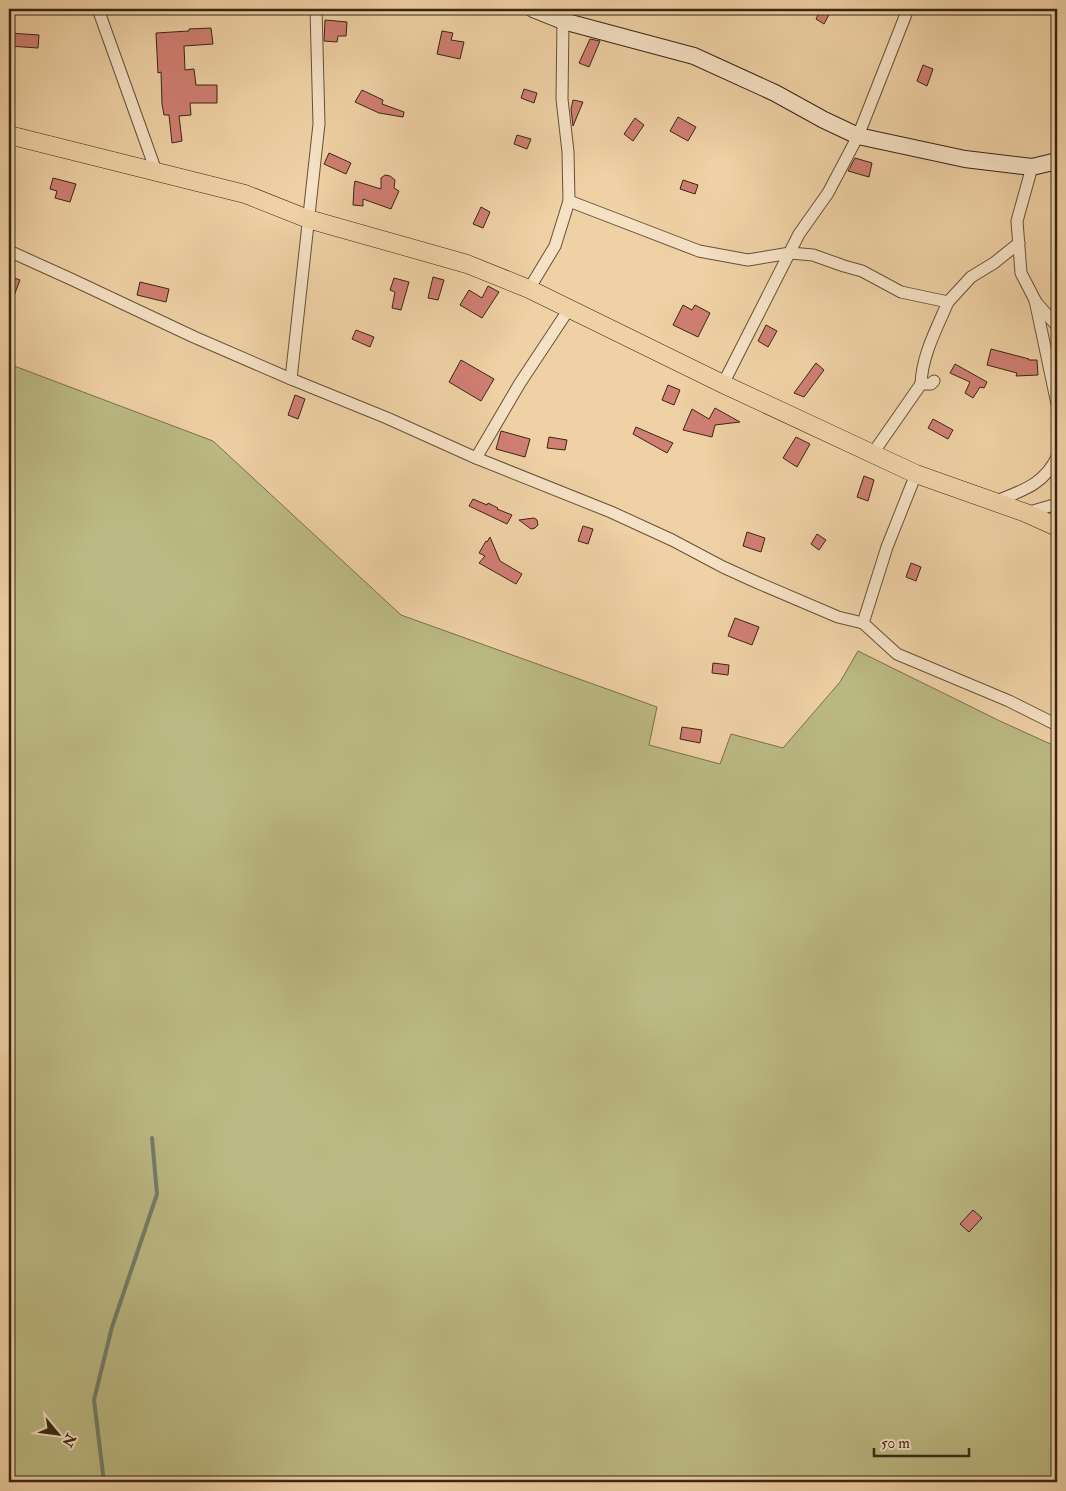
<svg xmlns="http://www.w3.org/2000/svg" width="1066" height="1491" font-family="'IM FELL Double Pica',serif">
<rect width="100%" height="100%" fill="#efd1a5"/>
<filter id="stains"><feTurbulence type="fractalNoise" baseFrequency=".004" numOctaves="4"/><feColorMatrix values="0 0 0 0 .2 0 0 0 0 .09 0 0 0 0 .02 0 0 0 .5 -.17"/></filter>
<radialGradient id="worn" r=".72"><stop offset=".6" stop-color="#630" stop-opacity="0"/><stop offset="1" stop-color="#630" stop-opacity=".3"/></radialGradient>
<path fill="#bcba84" stroke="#7a704c" d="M 9,364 L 213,441 L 401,615 L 657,707 L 649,745 L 720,764 L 731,734 L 783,748 L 840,682 L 858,651 L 1000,721 L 1057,747 L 1057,1482 L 9,1482 Z"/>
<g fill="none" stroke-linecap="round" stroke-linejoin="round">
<path stroke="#737d6b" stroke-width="4" d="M 104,1482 L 94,1400 L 112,1327 L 157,1194 L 152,1138"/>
</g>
<g fill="#d07f73" stroke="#382615">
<path d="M 821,9 L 832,9 L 824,24 L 816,19 Z"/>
<path d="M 325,20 L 347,22 L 346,36 L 338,36 L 337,42 L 324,41 Z"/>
<path d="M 211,28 L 213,44 L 184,46 L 185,70 L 194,69 L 196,85 L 217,85 L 217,103 L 190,103 L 191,115 L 179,116 L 182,141 L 172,143 L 169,115 L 164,115 L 162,104 L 161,72 L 158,73 L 156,33 L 189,31 L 189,29 Z"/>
<path d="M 442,31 L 453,33 L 451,40 L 464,42 L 460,59 L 437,54 Z"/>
<path d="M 9,33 L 39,35 L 38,48 L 9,46 Z"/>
<path d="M 590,39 L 600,41 L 589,67 L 579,63 Z"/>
<path d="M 923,65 L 933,69 L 927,86 L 917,81 Z"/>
<path d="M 524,89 L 537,93 L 534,103 L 521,98 Z"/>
<path d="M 362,90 L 383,100 L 382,104 L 404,112 L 403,117 L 379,113 L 355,102 Z"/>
<path d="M 573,100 L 583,102 L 573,126 L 571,109 Z"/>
<path d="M 678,117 L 696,127 L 688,141 L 670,131 Z"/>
<path d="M 635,118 L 644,125 L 633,141 L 624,134 Z"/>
<path d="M 517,135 L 531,139 L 527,149 L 514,144 Z"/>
<path d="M 329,153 L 351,163 L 346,174 L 324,164 Z"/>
<path d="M 855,158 L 872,163 L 869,177 L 848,171 Z"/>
<path d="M 385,175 L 390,176 L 395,180 L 394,188 L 399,191 L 391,209 L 363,199 L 363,206 L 353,205 L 354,187 L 355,181 L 381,189 L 381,178 Z"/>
<path d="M 53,178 L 76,184 L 70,202 L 55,198 L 57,191 L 50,189 Z"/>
<path d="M 683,180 L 698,185 L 695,194 L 680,189 Z"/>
<path d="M 481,207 L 490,212 L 483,228 L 473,224 Z"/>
<path d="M 9,276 L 20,280 L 10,306 L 9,306 Z"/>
<path d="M 433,277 L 444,280 L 438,300 L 428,298 Z"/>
<path d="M 394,278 L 409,282 L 401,310 L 392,308 L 395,292 L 390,290 Z"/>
<path d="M 140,282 L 169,289 L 166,302 L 137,295 Z"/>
<path d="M 488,286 L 499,292 L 482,318 L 460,305 L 469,290 L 482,298 Z"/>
<path d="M 683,305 L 692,310 L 695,305 L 710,313 L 698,337 L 673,325 Z"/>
<path d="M 766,325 L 777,331 L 768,347 L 758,341 Z"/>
<path d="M 356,330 L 374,337 L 370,347 L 352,339 Z"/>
<path d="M 991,349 L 1029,359 L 1029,360 L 1037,360 L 1038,375 L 1016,376 L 1017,373 L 987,365 Z"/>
<path d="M 461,360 L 494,379 L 481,401 L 449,382 Z"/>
<path d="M 816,363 L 824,370 L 804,397 L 794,393 Z"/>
<path d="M 955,364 L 987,382 L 984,388 L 980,387 L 973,398 L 965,393 L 970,382 L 950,373 Z"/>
<path d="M 668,385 L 680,390 L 674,405 L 662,400 Z"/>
<path d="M 295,395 L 305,399 L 298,419 L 288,415 Z"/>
<path d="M 715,408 L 740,422 L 715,425 L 712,437 L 683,430 L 692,409 L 709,419 Z"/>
<path d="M 933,419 L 953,430 L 948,439 L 928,428 Z"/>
<path d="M 636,427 L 673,443 L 667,453 L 633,434 Z"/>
<path d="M 501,431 L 530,439 L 525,457 L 496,449 Z"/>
<path d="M 549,437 L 567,440 L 565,450 L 547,448 Z"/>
<path d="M 796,437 L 810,444 L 797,467 L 783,458 Z"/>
<path d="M 864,476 L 874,480 L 868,501 L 857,497 Z"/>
<path d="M 473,499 L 487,505 L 488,503 L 498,508 L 497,509 L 512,515 L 507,524 L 469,506 Z"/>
<path d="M 534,518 L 537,520 L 538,525 L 535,528 L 531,529 L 519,520 Z"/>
<path d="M 583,526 L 593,529 L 588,544 L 578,541 Z"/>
<path d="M 747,532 L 765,538 L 761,552 L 743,546 Z"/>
<path d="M 817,534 L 826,540 L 819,550 L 811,544 Z"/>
<path d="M 490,537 L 500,561 L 522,574 L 516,584 L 479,563 L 485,556 L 479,553 L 486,541 L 487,542 Z"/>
<path d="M 911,563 L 921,567 L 916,581 L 906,577 Z"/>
<path d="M 735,618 L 759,627 L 752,645 L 728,636 Z"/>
<path d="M 713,663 L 729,665 L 728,675 L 712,673 Z"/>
<path d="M 682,727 L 702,730 L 700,743 L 680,739 Z"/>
<path d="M 973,1210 L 982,1218 L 969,1232 L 960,1224 Z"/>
</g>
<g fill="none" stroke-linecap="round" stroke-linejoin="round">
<defs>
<g id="street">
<path d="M 98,9 L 156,171"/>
<path d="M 1032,167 L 1017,221 L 1021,273 L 1035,300 L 1057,404"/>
<path d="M 569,201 L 699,251 L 748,260 L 790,253 L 813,255 L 844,266 L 862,271 L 901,292 L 948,302 L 971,277 L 994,263 L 1019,243"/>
<path d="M 9,251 L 73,280 L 194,337 L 291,379 L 387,418 L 476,458 L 611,512 L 672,540 L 723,567 L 756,582 L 838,617 L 863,623 L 897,654 L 1009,701 L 1057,725"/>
<path d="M 529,289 L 555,246 L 569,201 L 568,152 L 562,99 L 563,21"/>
<path d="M 1035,301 L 1057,326"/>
<path d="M 291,379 L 319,124 L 316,9"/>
<path d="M 723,384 L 799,234 L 828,193 L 858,136 L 908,9"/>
<path d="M 921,384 C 922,355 937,328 948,302"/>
<path d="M 873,453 L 921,384 L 931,384 L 934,381"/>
<path d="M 476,458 L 520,383 L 569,309"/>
<path d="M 994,502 C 1021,491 1044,485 1057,457"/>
<path d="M 1026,513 L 1057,504"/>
<path d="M 863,623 L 887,547 L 916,474"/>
</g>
<path id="secondary" d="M 533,9 L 563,21 L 694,56 L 775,93 L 824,120 L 858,136 L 965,159 L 1032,167 L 1057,161"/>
<path id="primary" d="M 9,135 L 245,194 L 308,219 L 467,264 L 529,289 L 723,384 L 916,474 L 1026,513 L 1057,527"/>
</defs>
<use href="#street" stroke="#665139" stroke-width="13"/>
<use href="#secondary" stroke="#382615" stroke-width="18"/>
<use href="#primary" stroke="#382615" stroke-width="19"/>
<use href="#street" stroke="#f5e1c4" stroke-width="11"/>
<use href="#secondary" stroke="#f5e1c4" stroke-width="16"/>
<use href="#primary" stroke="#efd1a5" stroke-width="18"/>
</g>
<rect width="1066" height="1491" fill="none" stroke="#efd1a5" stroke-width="30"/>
<rect x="10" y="10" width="1046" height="1471" fill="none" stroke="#382615" stroke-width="2.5"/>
<rect x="15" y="15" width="1036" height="1461" fill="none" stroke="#382615"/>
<g transform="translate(58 1434) rotate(119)" stroke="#f5e1c4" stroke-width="4" paint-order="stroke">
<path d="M0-4L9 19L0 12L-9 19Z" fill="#382615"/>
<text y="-8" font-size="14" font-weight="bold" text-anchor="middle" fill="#382615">N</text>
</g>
<path d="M874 1448v8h95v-8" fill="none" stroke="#382615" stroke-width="2.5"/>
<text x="881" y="1448" font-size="15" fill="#382615" stroke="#f5e1c4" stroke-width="4" paint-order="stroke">50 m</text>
<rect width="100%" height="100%" filter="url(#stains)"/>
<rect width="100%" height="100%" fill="url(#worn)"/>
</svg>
